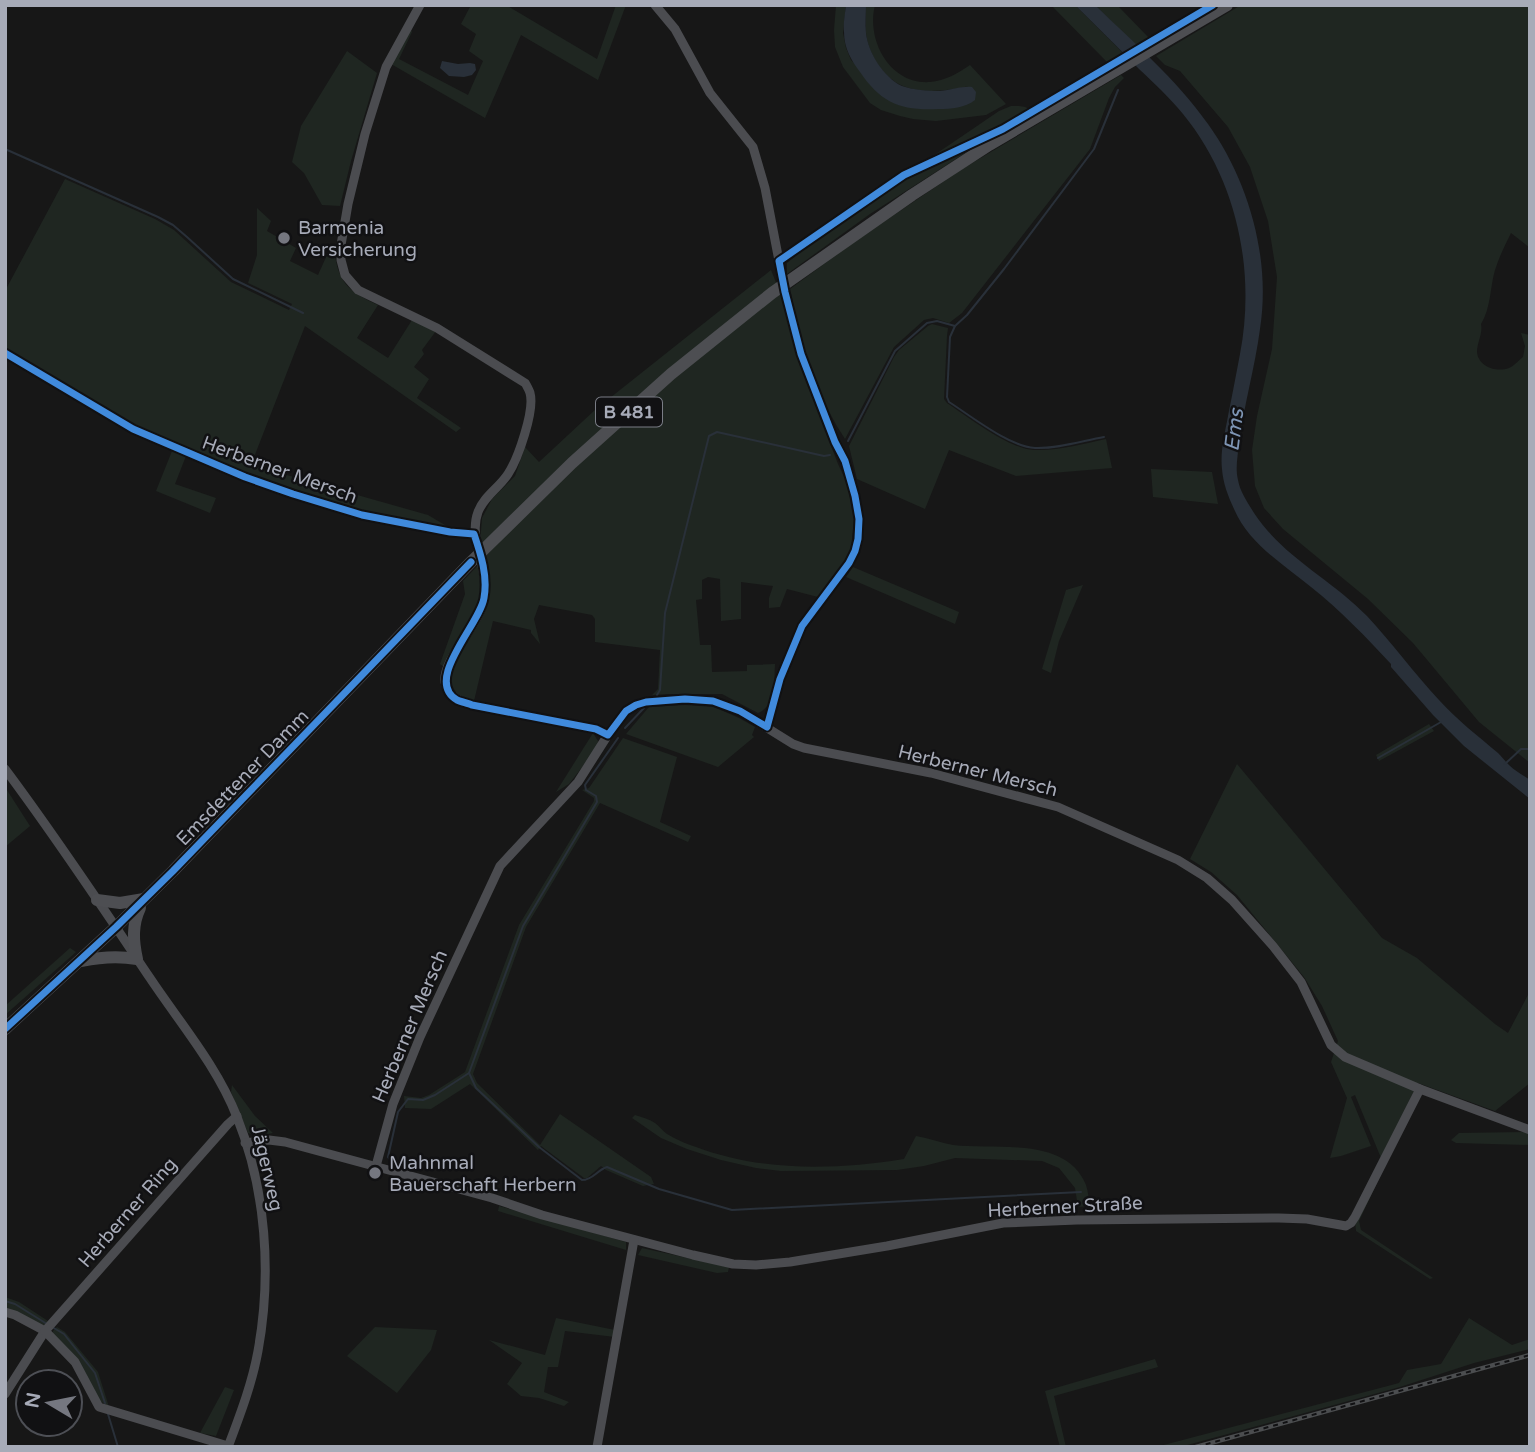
<svg xmlns="http://www.w3.org/2000/svg" width="1535" height="1452" font-family="'Varela Round',sans-serif">
<rect width="100%" height="100%" fill="#171717"/>
<g fill="#1f2621">
<path d="M 471,5 L 506,5 L 597,59 L 616,5 L 626,5 L 598,80 L 521,35 L 485,118 L 391,64 L 410,28 L 412,32 L 399,59 L 468,95 L 483,61 L 469,51 L 476,34 L 461,24 Z"/>
<path d="M 836,5 L 846,5 L 843,33 L 846,48 L 851,60 L 898,105 L 969,86 C 948,91 923,94 903,86 C 883,78 868,53 866,33 C 865,24 866,15 866,5 L 875,5 C 866,40 890,85 930,82 C 945,81 958,73 970,65 L 1006,104 L 986,115 L 936,121 L 913,119 L 900,116 L 881,110 L 870,103 L 843,67 L 835,47 L 834,30 Z"/>
<path d="M 1051,5 L 1075,5 L 1123,53 L 1107,62 Z"/>
<path d="M 1095,5 L 1117,5 L 1149,38 L 1135,45 Z"/>
<path d="M 1241,5 L 1530,5 L 1530,248 L 1511,233 C 1505,245 1499,257 1495,270 C 1490,287 1491,308 1481,324 C 1483,334 1477,342 1477,352 C 1478,366 1496,373 1509,368 C 1513,367 1519,360 1523,357 L 1525,346 L 1521,333 L 1530,335 L 1530,763 L 1479,722 L 1413,643 L 1368,599 L 1283,529 L 1264,508 L 1255,486 L 1252,450 L 1257,416 L 1272,349 L 1277,277 L 1268,221 L 1250,167 L 1228,127 L 1180,71 L 1165,65 L 1156,56 Z"/>
<path d="M 347,51 L 377,73 L 351,161 L 340,206 L 322,205 L 304,173 L 292,162 L 301,126 Z"/>
<path d="M 1121,75 L 1124,78 L 1115,87 L 1109,98 L 1090,149 L 962,313 L 949,323 L 933,318 L 924,320 L 894,347 L 845,439 C 823,406 808,366 798,327 C 795,314 793,302 790,289 L 854,242 L 962,169 Z"/>
<path d="M 1011,106 C 1018,106 1026,105 1031,111 L 870,214 L 787,274 L 787,263 C 854,207 928,160 999,111 Z"/>
<path d="M 65,179 L 155,219 L 174,230 L 231,282 L 289,310 L 292,304 L 248,283 L 257,255 L 257,208 L 271,221 L 267,231 L 296,248 L 290,261 L 318,275 L 327,255 L 335,255 C 339,285 352,293 378,305 L 357,338 L 388,358 L 412,320 L 436,331 L 422,350 L 424,354 L 414,367 L 429,379 L 417,398 L 461,428 L 456,432 L 305,326 L 251,465 L 428,515 L 450,528 L 364,513 L 295,493 L 241,472 L 129,422 L 5,349 L 5,291 Z"/>
<path d="M 771,270 L 786,307 L 799,363 L 838,464 L 847,483 L 854,519 L 851,550 L 831,583 L 818,597 L 787,589 L 780,607 L 769,608 L 769,598 L 773,586 L 741,582 L 741,619 L 721,621 L 720,579 L 708,577 L 702,580 L 702,599 L 696,600 L 700,645 L 711,645 L 712,672 L 747,671 L 747,665 L 775,664 C 774,681 776,706 758,713 L 722,694 L 667,694 L 652,695 L 658,689 L 660,650 L 595,642 L 595,619 L 592,615 L 539,605 L 534,619 L 540,644 L 531,633 L 531,630 L 493,621 L 474,701 C 457,696 445,692 450,672 L 440,664 L 465,594 L 463,581 L 484,559 L 480,543 L 482,518 L 492,499 L 515,476 L 525,447 L 539,462 L 596,409 Z"/>
<path d="M 932,324 L 948,328 L 947,336 L 944,399 L 947,403 C 968,417 1011,450 1034,450 C 1058,451 1083,444 1106,439 L 1112,468 L 1016,476 L 949,450 L 925,509 L 857,479 L 849,446 L 894,357 L 899,350 L 928,326 Z"/>
<path d="M 172,451 L 186,456 L 175,484 L 216,498 L 210,513 L 156,491 Z"/>
<path d="M 1151,469 L 1212,472 L 1218,504 L 1153,497 Z"/>
<path d="M 853,567 L 959,612 L 955,624 L 846,577 Z"/>
<path d="M 1083,585 L 1059,641 L 1051,673 L 1042,669 L 1066,590 Z"/>
<path d="M 685,705 L 714,707 L 739,718 L 755,727 L 752,735 L 754,737 L 718,767 L 626,734 L 649,707 Z"/>
<path d="M 1429,724 L 1434,731 L 1379,761 L 1376,755 Z"/>
<path d="M 593,733 L 598,741 L 597,748 L 569,784 L 556,792 Z"/>
<path d="M 623,738 L 677,757 L 660,822 L 691,836 L 688,842 L 600,803 L 526,927 L 473,1074 L 477,1083 L 540,1145 L 560,1114 L 651,1177 L 654,1184 L 643,1186 L 606,1170 L 601,1166 L 587,1178 L 584,1178 L 541,1146 L 538,1150 L 470,1084 L 431,1109 L 405,1108 L 404,1096 L 421,1098 L 429,1095 L 465,1072 L 519,925 L 594,801 L 594,798 L 582,790 L 589,788 Z"/>
<path d="M 1237,764 L 1382,938 L 1417,958 L 1495,1024 L 1508,1033 L 1530,991 L 1530,1083 L 1495,1111 L 1418,1083 L 1381,1158 L 1355,1095 L 1351,1097 L 1371,1146 L 1341,1156 L 1330,1158 L 1347,1098 L 1331,1062 L 1338,1041 L 1322,1006 L 1304,977 L 1237,895 L 1211,872 L 1190,859 Z"/>
<path d="M 5,787 L 30,826 L 5,847 Z"/>
<path d="M 70,948 L 76,952 L 5,1015 L 5,1006 Z"/>
<path d="M 232,1085 L 255,1116 L 273,1133 L 257,1136 L 248,1133 L 231,1092 Z"/>
<path d="M 635,1115 C 641,1117 649,1119 655,1123 C 659,1126 663,1131 667,1134 C 675,1139 687,1144 696,1147 C 763,1172 835,1170 904,1159 L 916,1136 C 929,1138 941,1143 953,1145 C 997,1150 1066,1136 1086,1185 C 1088,1191 1089,1200 1090,1206 L 1078,1207 L 1075,1188 L 1059,1168 L 1042,1161 L 955,1158 L 924,1166 L 897,1170 L 781,1171 L 756,1168 L 721,1160 L 687,1149 L 661,1138 L 632,1118 Z"/>
<path d="M 1525,1132 L 1530,1134 L 1530,1145 L 1456,1143 L 1451,1140 L 1459,1133 Z"/>
<path d="M 1378,1181 L 1359,1221 L 1361,1230 L 1433,1278 L 1430,1279 L 1356,1231 L 1355,1221 Z"/>
<path d="M 499,1206 L 626,1242 L 626,1250 L 498,1211 Z"/>
<path d="M 642,1248 L 729,1267 L 728,1272 L 717,1273 L 638,1255 Z"/>
<path d="M 5,1297 L 19,1302 L 48,1321 L 46,1325 L 35,1325 L 5,1309 Z"/>
<path d="M 556,1318 L 615,1330 L 615,1337 L 565,1331 L 558,1367 L 548,1367 L 544,1392 L 569,1402 L 564,1406 L 539,1398 L 521,1396 L 507,1384 L 522,1363 L 489,1340 L 545,1355 Z"/>
<path d="M 1469,1318 L 1512,1345 L 1530,1339 L 1530,1349 L 1474,1363 L 1400,1387 L 1180,1447 L 1156,1447 L 1399,1383 L 1407,1370 L 1441,1364 Z"/>
<path d="M 57,1327 L 65,1332 L 98,1372 L 109,1407 L 100,1401 L 53,1335 L 53,1331 Z"/>
<path d="M 375,1327 L 437,1330 L 431,1350 L 397,1393 L 347,1356 Z"/>
<path d="M 1155,1359 L 1158,1367 L 1054,1396 L 1066,1447 L 1060,1447 L 1045,1391 Z"/>
<path d="M 225,1387 L 234,1390 L 216,1436 L 200,1433 Z"/>
</g>
<g fill="#293039">
<path d="M 846,5 L 866,5 C 866,14 865,23 866,33 C 868,52 883,77 902,86 C 913,90 928,91 940,91 C 951,90 962,86 972,87 L 976,92 L 975,100 C 965,108 951,109 939,109 C 901,111 881,103 860,72 C 851,60 844,48 844,32 C 843,24 845,14 846,5 Z"/>
<path d="M 1075,5 L 1095,5 C 1134,43 1176,79 1208,124 C 1249,181 1271,259 1260,329 C 1255,367 1244,405 1239,443 C 1238,455 1235,468 1238,480 C 1240,492 1248,503 1254,513 C 1283,557 1331,579 1367,616 C 1392,643 1414,673 1439,700 C 1457,720 1478,736 1498,753 C 1502,757 1505,761 1509,765 C 1515,771 1523,775 1530,780 L 1530,799 L 1464,746 L 1433,715 L 1391,667 L 1391,664 C 1366,637 1341,611 1311,587 C 1283,564 1249,544 1234,509 C 1228,496 1223,483 1222,469 C 1220,451 1225,433 1228,416 C 1232,396 1236,375 1240,354 C 1256,271 1237,180 1183,114 C 1170,98 1154,83 1139,69 C 1118,47 1096,26 1075,5 Z"/>
<path d="M 442,61 L 458,64 L 470,63 L 475,64 L 476,70 L 472,75 L 464,77 L 449,76 L 440,68 Z"/>
</g>
<g fill="none" stroke-linecap="round" stroke-linejoin="round">
<g stroke="#293039" stroke-width="2">
<path d="M 5,149 L 158,217 L 173,225 L 187,237 L 233,279 L 303,313"/>
<path d="M 1104,437 C 1082,441 1057,449 1035,448 C 1010,447 971,416 949,402 L 947,397 L 950,337 L 955,326 L 967,315 L 1004,269 L 1094,149 L 1118,90"/>
<path d="M 848,441 L 895,351 L 927,323 L 937,321 L 955,326"/>
<path d="M 657,695 L 660,690 L 665,613 L 709,436 L 717,432 L 824,456 L 830,455"/>
<path d="M 625,728 L 644,708"/>
<path d="M 1378,758 L 1441,722"/>
<path d="M 1505,764 L 1521,749 L 1530,749"/>
<path d="M 469,1073 L 476,1088 L 539,1147 L 582,1180 C 593,1180 597,1170 607,1167 L 659,1189 L 732,1210 L 1081,1192"/>
<path d="M 393,1163 L 388,1157 L 398,1112 L 408,1099 L 423,1100 L 435,1095 L 469,1073 L 523,926 L 597,802 L 596,796 L 586,790 L 585,785 L 618,738"/>
<path d="M 5,1301 L 15,1304 L 47,1324"/>
<path d="M 52,1327 L 64,1334 L 95,1373 L 105,1403"/>
<path d="M 108,1414 L 118,1447"/>
</g>
<g stroke="#4b4c50" stroke-width="9">
<path d="M 420,5 L 386,67 L 365,134 L 348,204 L 341,245 L 341,260 L 345,275 L 358,290 L 437,328 L 525,383 C 526,384 530,392 530,393 C 535,410 518,459 508,474 C 499,488 484,496 478,512 C 467,541 493,571 482,606 C 476,628 442,661 445,682 C 448,697 460,701 472,705 L 596,729 L 608,735"/>
<path d="M 655,5 L 675,29 L 710,93 L 753,147 L 765,188 L 785,292 L 801,354 L 835,442 L 845,461 L 855,496 L 859,519 L 858,539 L 855,551 L 849,563 L 802,626 L 780,679 L 767,727"/>
<path d="M 5,353 L 133,429 L 245,477 L 293,494 L 362,515 L 450,532 L 474,534"/>
<path d="M 5,769 C 56,837 103,908 150,978 C 180,1023 217,1066 237,1117 C 266,1189 272,1274 258,1351 C 252,1384 240,1415 228,1447"/>
<path d="M 245,1143 L 269,1140 L 285,1142 L 492,1198 L 542,1215 L 693,1255 L 733,1264 L 756,1265 L 790,1262 L 887,1246 L 1003,1223 L 1077,1220 L 1279,1218 L 1307,1219 L 1346,1226 L 1351,1223 L 1355,1217 L 1420,1089"/>
<path d="M 376,1166 L 393,1104 L 420,1037 L 500,866 L 578,782 L 611,730 L 626,711 L 636,705 L 646,702 L 685,699 L 713,701 L 740,711 L 793,744 L 804,748 L 931,773 L 1058,807 L 1178,860 L 1207,878 L 1232,900 L 1273,946 L 1301,982 L 1331,1045 L 1345,1057 L 1420,1089 L 1530,1130"/>
<path d="M 5,1312 L 15,1315 L 45,1331 L 5,1394"/>
<path d="M 228,1446 L 99,1407 L 75,1362 L 45,1331 L 228,1124 L 237,1116"/>
<path d="M 597,1447 L 634,1240"/>
</g>
<g stroke="#4d4e52" stroke-width="12">
<path d="M 97,900 L 120,903 L 144,899"/>
<path d="M 82,961 C 101,957 118,956 137,959 C 133,941 132,925 140,908"/>
<path d="M 5,1029 L 116,927 L 173,871 L 471,562 L 572,463 L 671,374 L 772,293 L 912,195 L 989,145 L 1227,5"/>
</g>
<defs>
<path id="rail" d="M 1196,1447 L 1530,1355"/>
</defs>
<use href="#rail" stroke="#4b4d4f" stroke-width="4.5"/>
<use href="#rail" stroke="#111113" stroke-width="2" stroke-dasharray="5" stroke-linecap="butt"/>
<defs>
<g id="cycleway">
<path d="M 5,353 L 133,429 L 245,477 L 293,494 L 362,515 L 450,532 L 474,534 C 481,555 488,576 484,598 C 480,624 423,680 457,700 C 461,702 468,703 472,705 L 596,729 L 608,735 L 626,711 L 636,705 L 646,702 L 685,699 L 713,701 L 740,711 L 767,727 L 780,679 L 802,626 L 849,563 L 855,551 L 858,539 L 859,519 L 855,496 L 845,461 L 835,442 L 801,354 L 785,292 L 779,261 L 904,175 L 1003,129 L 1213,5"/>
<path d="M 5,1029 L 116,927 L 173,871 L 471,562"/>
</g>
</defs>
<use href="#cycleway" stroke="#111113" stroke-width="11"/>
<use href="#cycleway" stroke="#408adc" stroke-width="7"/>
</g>
<g fill="#757780" stroke="#111113" stroke-width="2.5">
<circle cx="284" cy="238" r="7"/>
<circle cx="375" cy="1173" r="7"/>
</g>
<g text-anchor="middle" stroke-width="5" stroke-linejoin="round" paint-order="stroke">
<rect fill="#111113" stroke="#7a7d86" stroke-width="2" x="596" y="397.5" width="66" height="29" rx="5"/>
<g font-size="18" font-weight="bold" fill="#a7abb8">
<text x="629" y="418">B 481</text>
</g>
<g font-size="19" fill="#a7abb8" stroke="#111113" text-anchor="start">
<text x="298" y="234">Barmenia<tspan x="298" dy="22">Versicherung</tspan></text>
<text x="389" y="1169">Mahnmal<tspan x="389" dy="22">Bauerschaft Herbern</tspan></text>
</g>
<g font-size="19" fill="#a7abb8" stroke="#111113">
<text transform="translate(280 469) rotate(20)" y="7">Herberner Mersch</text>
<text transform="translate(978 770) rotate(14)" y="7">Herberner Mersch</text>
<text transform="translate(242 777) rotate(-46)" y="7">Emsdettener Damm</text>
<text transform="translate(409 1026) rotate(-67)" y="7">Herberner Mersch</text>
<text transform="translate(268 1168) rotate(77)" y="7">Jägerweg</text>
<text transform="translate(1065 1206) rotate(-3)" y="7">Herberner Straße</text>
<text transform="translate(127 1212) rotate(-49)" y="7">Herberner Ring</text>
</g>
<g font-size="21" font-style="italic" fill="#7e95b4" stroke="#111113">
<text transform="translate(1234 430) rotate(-83)" y="7">Ems</text>
</g>
</g>
<rect width="1535" height="1452" fill="none" stroke="#a7abb8" stroke-width="14"/>
<g transform="translate(49 1403) rotate(280)"><circle r="33" fill="#111113" stroke="#4d4f55" stroke-width="2"/>
<path d="M0-5L12 26L0 18L-12 26Z" fill="#757780"/>
<text y="-10" font-size="19" font-weight="bold" text-anchor="middle" fill="#a7abb8">N</text>
</g>
</svg>
